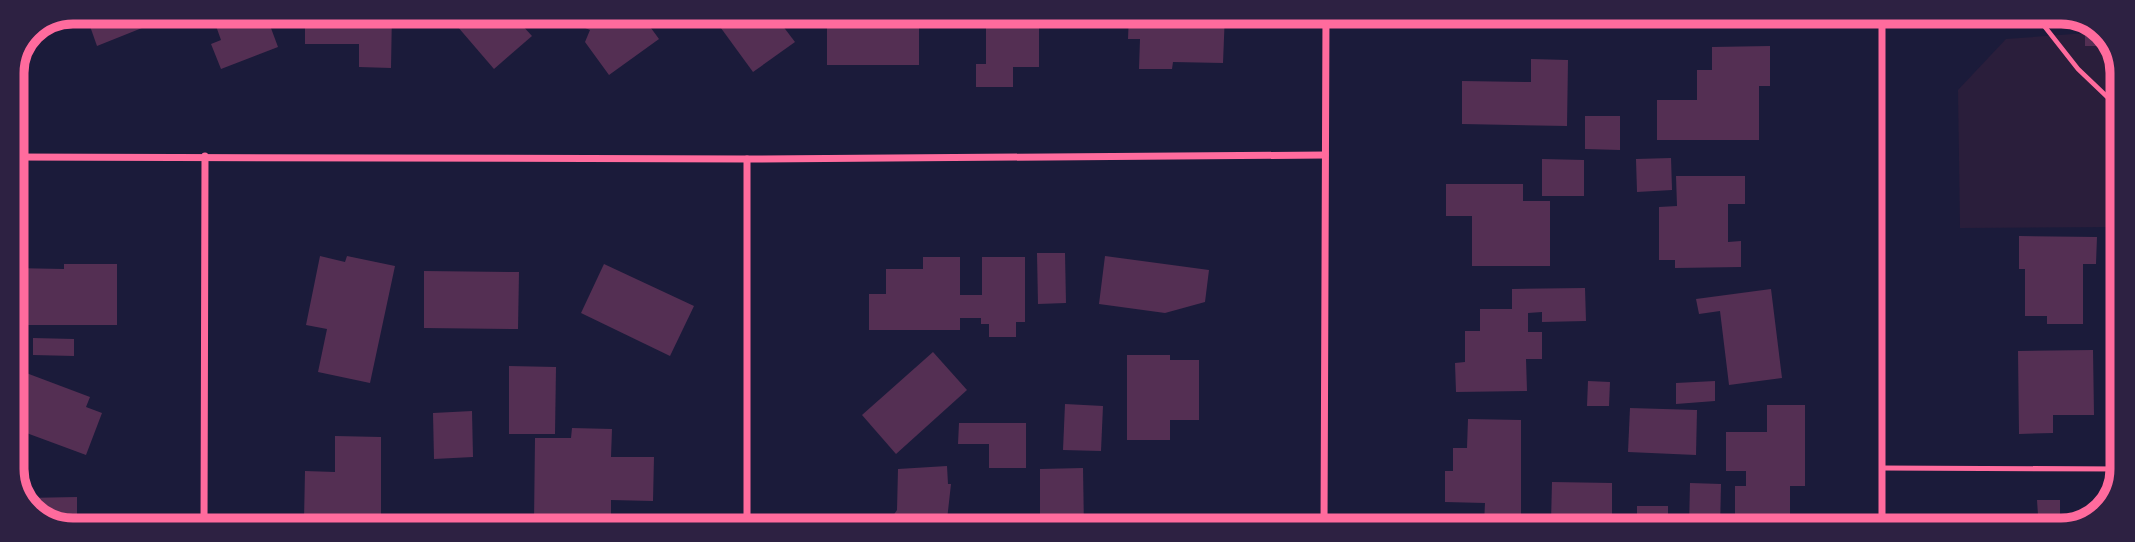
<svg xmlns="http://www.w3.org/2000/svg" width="2135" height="542" font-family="Bitter,serif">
<rect width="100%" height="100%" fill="#1b1b3a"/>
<path fill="#2a1e3b" d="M 2073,34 L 2108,34 L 2122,66 L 2122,227 L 1960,228 L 1958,90 L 2006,39 Z"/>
<g fill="#542f53">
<path d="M 85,12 L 136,12 L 142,28 L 97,46 Z"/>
<path d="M 211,12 L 265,12 L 278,47 L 221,69 L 211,44 L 221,40 Z"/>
<path d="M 305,12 L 392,12 L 391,68 L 359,67 L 359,44 L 305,44 Z"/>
<path d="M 445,12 L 511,13 L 532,36 L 494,69 Z"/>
<path d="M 558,13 L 640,13 L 659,39 L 609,75 L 585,42 L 590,30 L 557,16 Z"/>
<path d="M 710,13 L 773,13 L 795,42 L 753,72 Z"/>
<path d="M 827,13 L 919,14 L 919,65 L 827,65 Z"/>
<path d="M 978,13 L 1039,13 L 1039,67 L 1013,67 L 1013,87 L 976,87 L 976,64 L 986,64 L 986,19 L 978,19 Z"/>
<path d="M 1129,13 L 1225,13 L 1223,63 L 1173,62 L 1172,69 L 1139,69 L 1140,39 L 1128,39 Z"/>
<path d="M 2085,20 L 2107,33 L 2113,46 L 2085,46 Z"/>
<path d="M 1770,46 L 1770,86 L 1759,86 L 1759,140 L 1657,140 L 1657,100 L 1697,100 L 1697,70 L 1712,70 L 1712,47 Z"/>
<path d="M 1531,59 L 1568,60 L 1567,126 L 1462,124 L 1462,81 L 1531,82 Z"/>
<path d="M 1585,116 L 1620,116 L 1620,150 L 1585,149 Z"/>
<path d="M 1671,158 L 1672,190 L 1637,192 L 1636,159 Z"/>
<path d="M 1542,159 L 1584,160 L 1584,196 L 1542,196 Z"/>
<path d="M 1676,176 L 1745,176 L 1745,204 L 1728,204 L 1728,242 L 1741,241 L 1741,267 L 1675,268 L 1675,260 L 1659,260 L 1659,207 L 1677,206 Z"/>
<path d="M 1446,184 L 1523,184 L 1523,201 L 1550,201 L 1550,266 L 1472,266 L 1472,216 L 1446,216 Z"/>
<path d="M 2019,236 L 2097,237 L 2096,264 L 2083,264 L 2083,324 L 2047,324 L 2047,316 L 2025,316 L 2025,269 L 2019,269 Z"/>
<path d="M 1037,253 L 1065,253 L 1066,303 L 1038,304 Z"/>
<path d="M 320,256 L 345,262 L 347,256 L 395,266 L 370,383 L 318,372 L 327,329 L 306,325 Z"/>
<path d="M 1105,256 L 1209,270 L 1205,302 L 1165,313 L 1099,304 Z"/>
<path d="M 923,257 L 960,257 L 960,295 L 982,295 L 982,257 L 1025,257 L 1025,322 L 1016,322 L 1016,337 L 989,337 L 989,324 L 981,324 L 981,318 L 960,318 L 960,330 L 869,330 L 869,294 L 886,294 L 886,269 L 923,269 Z"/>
<path d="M 64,264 L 117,264 L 117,325 L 13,325 L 12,268 L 64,269 Z"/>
<path d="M 604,264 L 694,306 L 670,356 L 581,313 Z"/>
<path d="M 424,271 L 519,272 L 518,329 L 424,328 Z"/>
<path d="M 1585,288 L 1586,321 L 1542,322 L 1542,312 L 1528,313 L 1528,332 L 1542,332 L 1542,359 L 1526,359 L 1527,391 L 1456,392 L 1455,363 L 1465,362 L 1465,331 L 1480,331 L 1480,309 L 1512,309 L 1512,289 Z"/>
<path d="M 1771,289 L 1782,378 L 1729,385 L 1720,311 L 1699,314 L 1696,299 Z"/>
<path d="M 33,338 L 74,339 L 74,356 L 33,355 Z"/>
<path d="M 2093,350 L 2094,415 L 2053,415 L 2053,433 L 2019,434 L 2018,351 Z"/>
<path d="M 933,352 L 967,390 L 896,454 L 862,415 Z"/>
<path d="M 1127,355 L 1170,355 L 1170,360 L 1199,360 L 1199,420 L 1170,420 L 1170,440 L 1127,440 Z"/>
<path d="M 509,366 L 556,367 L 555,434 L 509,434 Z"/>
<path d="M 13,368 L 90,397 L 86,407 L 102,413 L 86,455 L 13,428 Z"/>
<path d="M 1588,381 L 1610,382 L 1609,406 L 1587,406 Z"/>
<path d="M 1715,381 L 1715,401 L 1676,404 L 1676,383 Z"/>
<path d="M 1065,404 L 1103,406 L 1101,451 L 1063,450 Z"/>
<path d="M 1767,405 L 1805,405 L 1805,486 L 1790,486 L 1790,528 L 1735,528 L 1735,486 L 1746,486 L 1746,471 L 1726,471 L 1726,432 L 1767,432 Z"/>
<path d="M 1630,408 L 1697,410 L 1696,455 L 1628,452 Z"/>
<path d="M 472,411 L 473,457 L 434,459 L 433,413 Z"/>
<path d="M 1468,419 L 1521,420 L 1521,525 L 1484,524 L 1485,503 L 1445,502 L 1445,471 L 1453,471 L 1453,448 L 1467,448 Z"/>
<path d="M 959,423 L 1026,423 L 1026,468 L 989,468 L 989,444 L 958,444 Z"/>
<path d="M 572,428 L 612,429 L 611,457 L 654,457 L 653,501 L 611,500 L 611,523 L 534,522 L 535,438 L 571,438 Z"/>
<path d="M 335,436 L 381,437 L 381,521 L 304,520 L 305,471 L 335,472 Z"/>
<path d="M 947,466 L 948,484 L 951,484 L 946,529 L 884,529 L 897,510 L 898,469 Z"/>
<path d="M 1083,468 L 1084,529 L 1040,529 L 1040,469 Z"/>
<path d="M 1552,482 L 1612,483 L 1612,522 L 1551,522 Z"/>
<path d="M 1690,483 L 1721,484 L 1720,530 L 1689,529 Z"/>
<path d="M 77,497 L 77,517 L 89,517 L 90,529 L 61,528 L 28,509 L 25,503 L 25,498 Z"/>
<path d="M 2037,500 L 2060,500 L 2060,530 L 2006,530 L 2005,515 L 2038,515 Z"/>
<rect x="1637" y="506" width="31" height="23"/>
<path d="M 1225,520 L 1225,529 L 1127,529 L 1127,521 Z"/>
</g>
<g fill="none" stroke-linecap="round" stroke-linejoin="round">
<path stroke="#ff6b9d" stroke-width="4.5" d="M 2034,13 L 2078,69 L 2122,111"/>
<path stroke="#ff6b9d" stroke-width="5" d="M 1882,468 L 2122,469"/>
<g stroke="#ff6b9d" stroke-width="7">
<path d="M 12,157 L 747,159 L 1325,155"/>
<path d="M 747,159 L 747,529"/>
<path d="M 204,529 L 205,156"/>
<path d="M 1324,529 L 1326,13"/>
<path d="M 1882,530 L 1882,13"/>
</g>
</g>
<path d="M0 0H2135V542H0ZM73 24H2061A49 49 0 0 1 2110 73V469A49 49 0 0 1 2061 518H73A49 49 0 0 1 24 469V73A49 49 0 0 1 73 24Z" fill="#2d2142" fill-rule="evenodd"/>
<path fill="none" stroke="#ff6b9d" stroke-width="9" d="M73 24H2061A49 49 0 0 1 2110 73V469A49 49 0 0 1 2061 518H73A49 49 0 0 1 24 469V73A49 49 0 0 1 73 24Z"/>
</svg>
